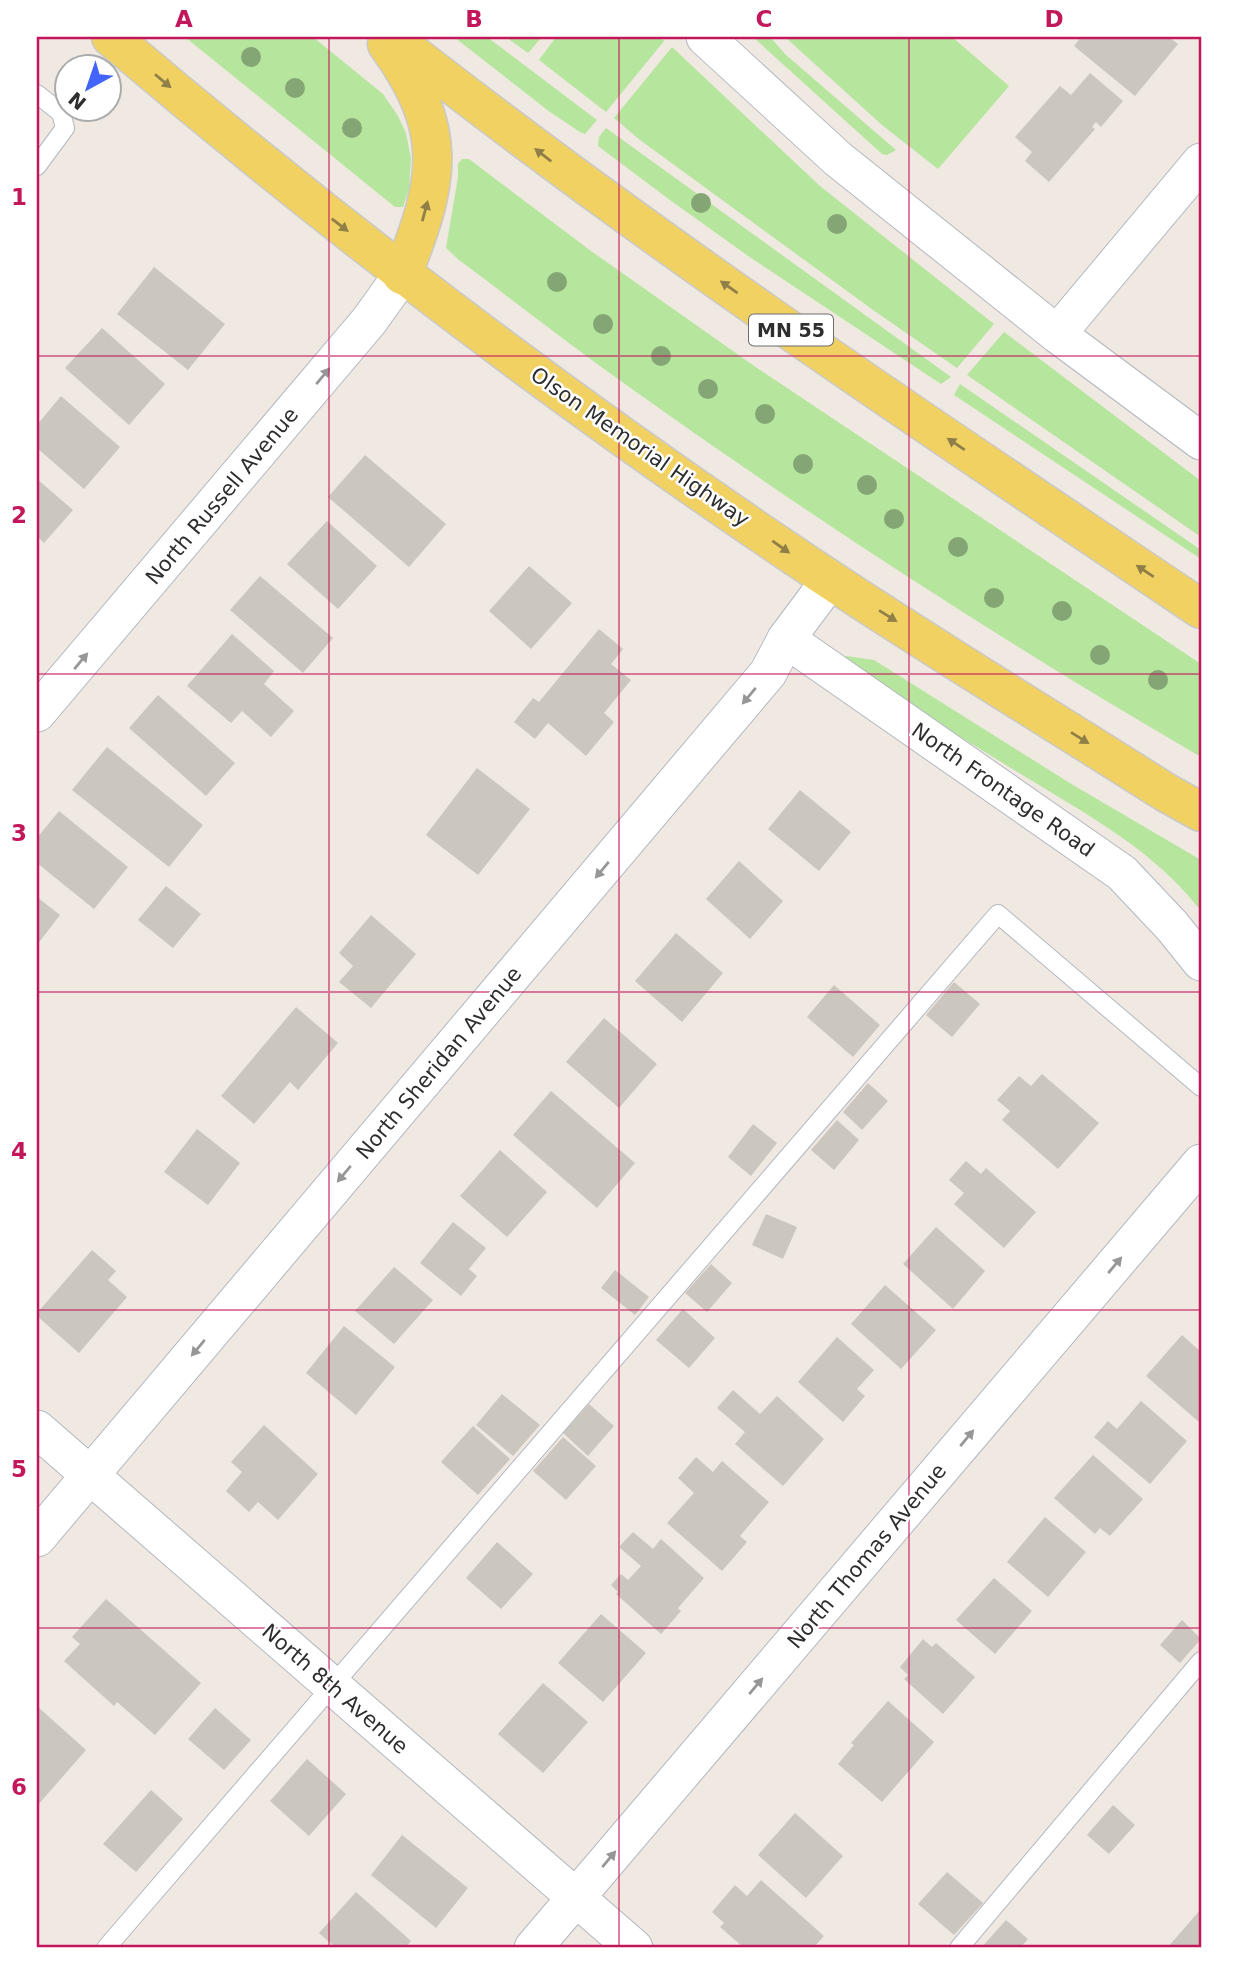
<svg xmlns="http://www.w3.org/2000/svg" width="1238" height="1985" font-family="'DejaVu Sans',sans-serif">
<rect width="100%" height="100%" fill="#efe9e1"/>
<g fill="#b6e59e">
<path d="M 185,37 L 313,37 L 383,94 L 398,116 L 406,133 L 411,159 L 409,189 L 403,207 L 395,207 Z"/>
<path d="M 454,37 L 487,37 L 597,120 L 585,134 L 580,132 L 550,112 Z"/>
<path d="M 506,37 L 542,37 L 528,53 Z"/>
<path d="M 556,37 L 660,37 L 664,41 L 606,112 L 539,60 Z"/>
<path d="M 753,37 L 770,37 L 785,54 L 896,150 L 887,155 L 882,154 Z"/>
<path d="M 785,37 L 952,37 L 1009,86 L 938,169 L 882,125 Z"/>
<path d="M 672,47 L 820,186 L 994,324 L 957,368 L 873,310 L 640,140 L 614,118 Z"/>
<path d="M 606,128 L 951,377 L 941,384 L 751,258 L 670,200 L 598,146 L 599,137 Z"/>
<path d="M 462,159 L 469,159 L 591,251 L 757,368 L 1201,664 L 1201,757 C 1003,642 811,517 625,384 C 569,344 514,301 459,260 L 446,248 L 458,177 L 458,164 Z"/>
<path d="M 1004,332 L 1201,481 L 1201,537 L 967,375 Z"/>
<path d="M 960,384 L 1201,550 L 1201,559 L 954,395 Z"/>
<path d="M 846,656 L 874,660 L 1073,785 L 1201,860 L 1201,911 C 1156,852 1091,817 1029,779 C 968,742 908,704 847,667 L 843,659 Z"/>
</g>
<g fill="#cbc7bf">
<path d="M 1081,37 L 1169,37 L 1178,44 L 1135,96 L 1074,46 Z"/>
<path d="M 1090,73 L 1123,101 L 1101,127 L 1096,122 L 1092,127 L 1095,129 L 1049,182 L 1025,161 L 1032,152 L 1015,137 L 1060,86 L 1071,95 Z"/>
<path d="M 154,267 L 225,324 L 188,370 L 117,314 Z"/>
<path d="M 102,328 L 165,384 L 129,425 L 65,368 Z"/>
<path d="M 61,396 L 120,447 L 84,489 L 37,448 L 37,425 Z"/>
<path d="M 365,455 L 446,524 L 409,567 L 328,497 Z"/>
<path d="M 37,479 L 73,510 L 44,543 L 37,536 Z"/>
<path d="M 327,521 L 377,566 L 338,609 L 287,564 Z"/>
<path d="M 529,566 L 572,603 L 531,649 L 489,611 Z"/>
<path d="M 260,576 L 333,638 L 303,673 L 230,610 Z"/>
<path d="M 599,629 L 623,649 L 611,664 L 631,680 L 604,713 L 614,722 L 586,756 L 548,723 L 535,739 L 514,722 L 533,698 L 539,702 Z"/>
<path d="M 232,634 L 274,671 L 264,684 L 294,711 L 271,737 L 242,711 L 231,723 L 187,686 Z"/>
<path d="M 158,695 L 235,763 L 206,796 L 129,728 Z"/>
<path d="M 107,747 L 203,825 L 169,867 L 72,790 Z"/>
<path d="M 477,768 L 530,809 L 478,875 L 426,835 Z"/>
<path d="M 800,790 L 851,832 L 819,871 L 768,829 Z"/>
<path d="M 59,811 L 128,867 L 94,909 L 37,863 L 37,838 Z"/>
<path d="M 739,861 L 783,901 L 750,939 L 706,899 Z"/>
<path d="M 166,886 L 201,914 L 173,948 L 138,920 Z"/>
<path d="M 37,897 L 60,915 L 37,945 Z"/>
<path d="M 371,915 L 416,954 L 371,1008 L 339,982 L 353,966 L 339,953 Z"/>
<path d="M 676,933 L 723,973 L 682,1022 L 635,981 Z"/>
<path d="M 954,982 L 980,1004 L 952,1037 L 926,1015 Z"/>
<path d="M 834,985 L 880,1025 L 853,1057 L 807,1017 Z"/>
<path d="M 296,1007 L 338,1043 L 298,1090 L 290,1082 L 254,1124 L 221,1096 Z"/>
<path d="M 604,1018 L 657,1064 L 619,1108 L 566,1062 Z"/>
<path d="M 1042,1074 L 1099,1123 L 1058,1169 L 1002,1120 L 1010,1111 L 997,1100 L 1019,1076 L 1031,1086 Z"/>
<path d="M 868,1083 L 888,1101 L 862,1130 L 843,1112 Z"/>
<path d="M 551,1091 L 635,1163 L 597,1208 L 513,1135 Z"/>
<path d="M 837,1120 L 859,1140 L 834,1170 L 811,1150 Z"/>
<path d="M 753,1124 L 777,1143 L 751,1176 L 728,1157 Z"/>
<path d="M 197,1129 L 240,1163 L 208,1205 L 164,1172 Z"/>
<path d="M 500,1150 L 547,1192 L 507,1237 L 460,1196 Z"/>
<path d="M 966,1161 L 981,1174 L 986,1168 L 1036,1212 L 1004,1248 L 954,1204 L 964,1193 L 949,1180 Z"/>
<path d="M 766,1214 L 797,1227 L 783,1259 L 752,1245 Z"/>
<path d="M 453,1222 L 486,1248 L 469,1269 L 477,1276 L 461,1296 L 420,1263 Z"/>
<path d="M 936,1227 L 985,1271 L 953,1309 L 903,1264 Z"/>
<path d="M 92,1250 L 116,1271 L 108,1280 L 127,1297 L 79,1353 L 37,1316 L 37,1313 Z"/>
<path d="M 711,1264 L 732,1283 L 707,1312 L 685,1293 Z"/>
<path d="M 394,1267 L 433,1300 L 394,1344 L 355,1311 Z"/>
<path d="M 615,1270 L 649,1297 L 635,1315 L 601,1288 Z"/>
<path d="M 885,1285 L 936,1330 L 901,1369 L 851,1324 Z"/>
<path d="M 683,1309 L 715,1338 L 689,1368 L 656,1340 Z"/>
<path d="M 344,1326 L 395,1367 L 356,1415 L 306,1373 Z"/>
<path d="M 1182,1335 L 1201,1352 L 1200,1423 L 1146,1376 Z"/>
<path d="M 837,1337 L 874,1370 L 857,1389 L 865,1396 L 843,1422 L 798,1382 Z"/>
<path d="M 733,1390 L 760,1414 L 777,1396 L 824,1439 L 783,1486 L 735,1444 L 745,1432 L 717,1408 Z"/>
<path d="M 502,1394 L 540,1425 L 513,1456 L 476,1425 Z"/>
<path d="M 1141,1401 L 1187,1441 L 1150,1484 L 1094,1437 L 1108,1421 L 1117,1429 Z"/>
<path d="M 589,1404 L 614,1426 L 588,1456 L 563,1433 Z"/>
<path d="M 264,1425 L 318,1474 L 278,1520 L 258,1502 L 249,1512 L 226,1491 L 242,1472 L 231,1462 Z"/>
<path d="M 473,1426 L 510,1459 L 478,1495 L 441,1462 Z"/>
<path d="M 563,1437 L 596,1466 L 566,1500 L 533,1471 Z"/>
<path d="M 1093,1455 L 1143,1499 L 1110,1536 L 1100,1528 L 1095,1534 L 1054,1498 Z"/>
<path d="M 696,1457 L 713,1472 L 722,1461 L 769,1502 L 740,1536 L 747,1542 L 722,1571 L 667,1523 L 694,1493 L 678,1478 Z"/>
<path d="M 1045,1517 L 1086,1552 L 1048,1597 L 1007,1562 Z"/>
<path d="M 633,1532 L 653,1549 L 661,1539 L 704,1578 L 678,1608 L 681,1611 L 661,1634 L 616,1594 L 618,1592 L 611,1585 L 621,1574 L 628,1580 L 641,1566 L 619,1547 Z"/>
<path d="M 497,1542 L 533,1574 L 501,1609 L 466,1578 Z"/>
<path d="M 994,1578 L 1032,1611 L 995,1654 L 956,1620 Z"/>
<path d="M 106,1599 L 201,1683 L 155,1735 L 117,1702 L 114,1706 L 64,1661 L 80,1644 L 72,1637 Z"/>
<path d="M 601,1614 L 646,1653 L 603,1702 L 558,1663 Z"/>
<path d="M 1182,1620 L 1201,1639 L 1180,1663 L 1160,1645 Z"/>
<path d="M 923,1639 L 932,1647 L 936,1643 L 975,1677 L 943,1714 L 904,1679 L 908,1675 L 900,1667 Z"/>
<path d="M 543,1683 L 588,1722 L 543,1773 L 498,1734 Z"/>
<path d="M 888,1701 L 934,1742 L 882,1802 L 838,1764 L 854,1745 L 851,1743 Z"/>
<path d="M 37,1706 L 86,1750 L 37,1806 Z"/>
<path d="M 215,1708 L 251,1740 L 224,1770 L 188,1739 Z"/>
<path d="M 307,1759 L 346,1794 L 309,1836 L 270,1801 Z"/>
<path d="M 151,1790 L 183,1819 L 136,1872 L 103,1844 Z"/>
<path d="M 1113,1805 L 1135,1825 L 1109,1854 L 1087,1835 Z"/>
<path d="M 795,1813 L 843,1856 L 806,1898 L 758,1855 Z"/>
<path d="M 402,1835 L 468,1888 L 436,1928 L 371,1875 Z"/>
<path d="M 947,1872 L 983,1903 L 954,1935 L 918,1904 Z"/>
<path d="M 761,1880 L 824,1936 L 813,1948 L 744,1948 L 720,1927 L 724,1923 L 712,1912 L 735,1885 L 747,1896 Z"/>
<path d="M 356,1892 L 411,1941 L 405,1948 L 336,1948 L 319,1933 Z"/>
<path d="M 1201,1909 L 1201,1948 L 1167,1948 Z"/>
<path d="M 1006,1920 L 1028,1939 L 1020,1948 L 981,1948 Z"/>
</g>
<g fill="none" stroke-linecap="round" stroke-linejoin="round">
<defs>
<g id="lane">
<path d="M 37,94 L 61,113 L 65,128 L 37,166"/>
<path d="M 106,1948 L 998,914 L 1201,1087"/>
<path d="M 959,1948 L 1201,1661"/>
</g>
<g id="street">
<path d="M 705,37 L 838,159 L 1057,334 L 1201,441"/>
<path d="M 1057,334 L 1201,162"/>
<path d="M 786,639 L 1122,873 L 1172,926 L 1201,962"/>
<path d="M 37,713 L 369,321 L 402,275"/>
<path d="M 37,1429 L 634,1948"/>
<path d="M 37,1538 L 768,673 L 786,639 L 830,580"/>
<path d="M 533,1948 L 1201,1163"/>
</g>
<g id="primary">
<path d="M 111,37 C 331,224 562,400 802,561 C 921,641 1044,715 1165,792 L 1201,812"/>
<path d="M 391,37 C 651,242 927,425 1201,609"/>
<path d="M 387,44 C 450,131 440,180 402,275"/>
</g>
</defs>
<use href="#lane" stroke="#b4b7c1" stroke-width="20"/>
<use href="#street" stroke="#b4b7c1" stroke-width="39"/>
<use href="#primary" stroke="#c9c9c9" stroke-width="41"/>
<use href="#lane" stroke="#fff" stroke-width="18"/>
<use href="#street" stroke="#fff" stroke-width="37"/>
<use href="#primary" stroke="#f2d163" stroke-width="38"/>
</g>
<g fill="#84a574">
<circle cx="251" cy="57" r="10"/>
<circle cx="295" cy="88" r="10"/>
<circle cx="352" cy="128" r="10"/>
<circle cx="701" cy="203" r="10"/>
<circle cx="837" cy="224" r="10"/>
<circle cx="557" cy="282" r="10"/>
<circle cx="603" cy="324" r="10"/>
<circle cx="661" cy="356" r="10"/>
<circle cx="708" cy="389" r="10"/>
<circle cx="765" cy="414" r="10"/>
<circle cx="803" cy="464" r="10"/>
<circle cx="867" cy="485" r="10"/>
<circle cx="894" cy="519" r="10"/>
<circle cx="958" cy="547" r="10"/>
<circle cx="994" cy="598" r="10"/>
<circle cx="1062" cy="611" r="10"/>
<circle cx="1100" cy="655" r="10"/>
<circle cx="1158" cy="680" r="10"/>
</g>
<defs><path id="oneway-solid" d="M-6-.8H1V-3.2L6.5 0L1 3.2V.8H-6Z" transform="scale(1.75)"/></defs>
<g fill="#908048">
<use href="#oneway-solid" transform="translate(163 81) rotate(40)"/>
<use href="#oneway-solid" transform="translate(543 155) rotate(-142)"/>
<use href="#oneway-solid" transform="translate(425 211) rotate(-75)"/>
<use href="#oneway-solid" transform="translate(340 225) rotate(38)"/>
<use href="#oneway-solid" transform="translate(729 287) rotate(-145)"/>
<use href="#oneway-solid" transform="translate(956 444) rotate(-146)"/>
<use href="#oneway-solid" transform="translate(781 547) rotate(35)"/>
<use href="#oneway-solid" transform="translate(1145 571) rotate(-146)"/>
<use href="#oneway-solid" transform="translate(888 616) rotate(32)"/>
<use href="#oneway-solid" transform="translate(1080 738) rotate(32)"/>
</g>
<g fill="#969696">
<use href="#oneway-solid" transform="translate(323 376) rotate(-50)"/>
<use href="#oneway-solid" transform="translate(81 661) rotate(-50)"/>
<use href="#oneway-solid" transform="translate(749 696) rotate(130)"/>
<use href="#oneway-solid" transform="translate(602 870) rotate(130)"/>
<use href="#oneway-solid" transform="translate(344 1174) rotate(130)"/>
<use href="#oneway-solid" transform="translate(1115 1265) rotate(-50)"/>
<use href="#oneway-solid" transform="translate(198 1348) rotate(130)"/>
<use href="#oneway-solid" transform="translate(967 1438) rotate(-50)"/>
<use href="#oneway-solid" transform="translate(756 1686) rotate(-50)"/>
<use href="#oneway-solid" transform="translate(609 1859) rotate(-50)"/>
</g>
<path fill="none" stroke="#c2185b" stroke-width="2" stroke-opacity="0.55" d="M 329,37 L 329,1948M 619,37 L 619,1948M 909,37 L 909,1948M 37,356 L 1201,356M 37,674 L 1201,674M 37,992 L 1201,992M 37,1310 L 1201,1310M 37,1628 L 1201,1628"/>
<g text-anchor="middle" stroke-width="5" stroke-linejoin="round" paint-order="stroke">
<rect fill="#fff" stroke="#6d6d6d" stroke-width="2" x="749" y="314.5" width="84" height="31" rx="5"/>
<g font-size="19" font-weight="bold" fill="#2e2e2e">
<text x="791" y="337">MN 55</text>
</g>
<g font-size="21" fill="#2e2e2e" stroke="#fff">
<text transform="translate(640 447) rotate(35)" y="7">Olson Memorial Highway</text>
<text transform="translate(222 496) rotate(-50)" y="7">North Russell Avenue</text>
<text transform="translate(1003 790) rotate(35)" y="7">North Frontage Road</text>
<text transform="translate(439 1063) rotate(-50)" y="7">North Sheridan Avenue</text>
<text transform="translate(867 1556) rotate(-50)" y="7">North Thomas Avenue</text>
<text transform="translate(335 1689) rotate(41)" y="7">North 8th Avenue</text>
</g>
</g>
<rect width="1238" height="1985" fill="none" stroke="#ffffff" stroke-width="77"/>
<g transform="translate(88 88) rotate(220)"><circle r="33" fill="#ffffff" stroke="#ababab" stroke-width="2"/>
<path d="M0-5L12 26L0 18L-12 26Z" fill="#4264fb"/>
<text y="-10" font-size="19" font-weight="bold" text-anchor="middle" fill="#2e2e2e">N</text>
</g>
<rect x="38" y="38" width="1162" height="1908" fill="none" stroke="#c2185b" stroke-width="2.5"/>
<g font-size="23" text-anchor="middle" font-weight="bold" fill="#c2185b">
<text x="184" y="27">A</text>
<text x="474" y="27">B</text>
<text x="764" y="27">C</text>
<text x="1054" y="27">D</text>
<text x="19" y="205">1</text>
<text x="19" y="523">2</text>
<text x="19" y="841">3</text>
<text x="19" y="1159">4</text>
<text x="19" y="1477">5</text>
<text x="19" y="1795">6</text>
</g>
</svg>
